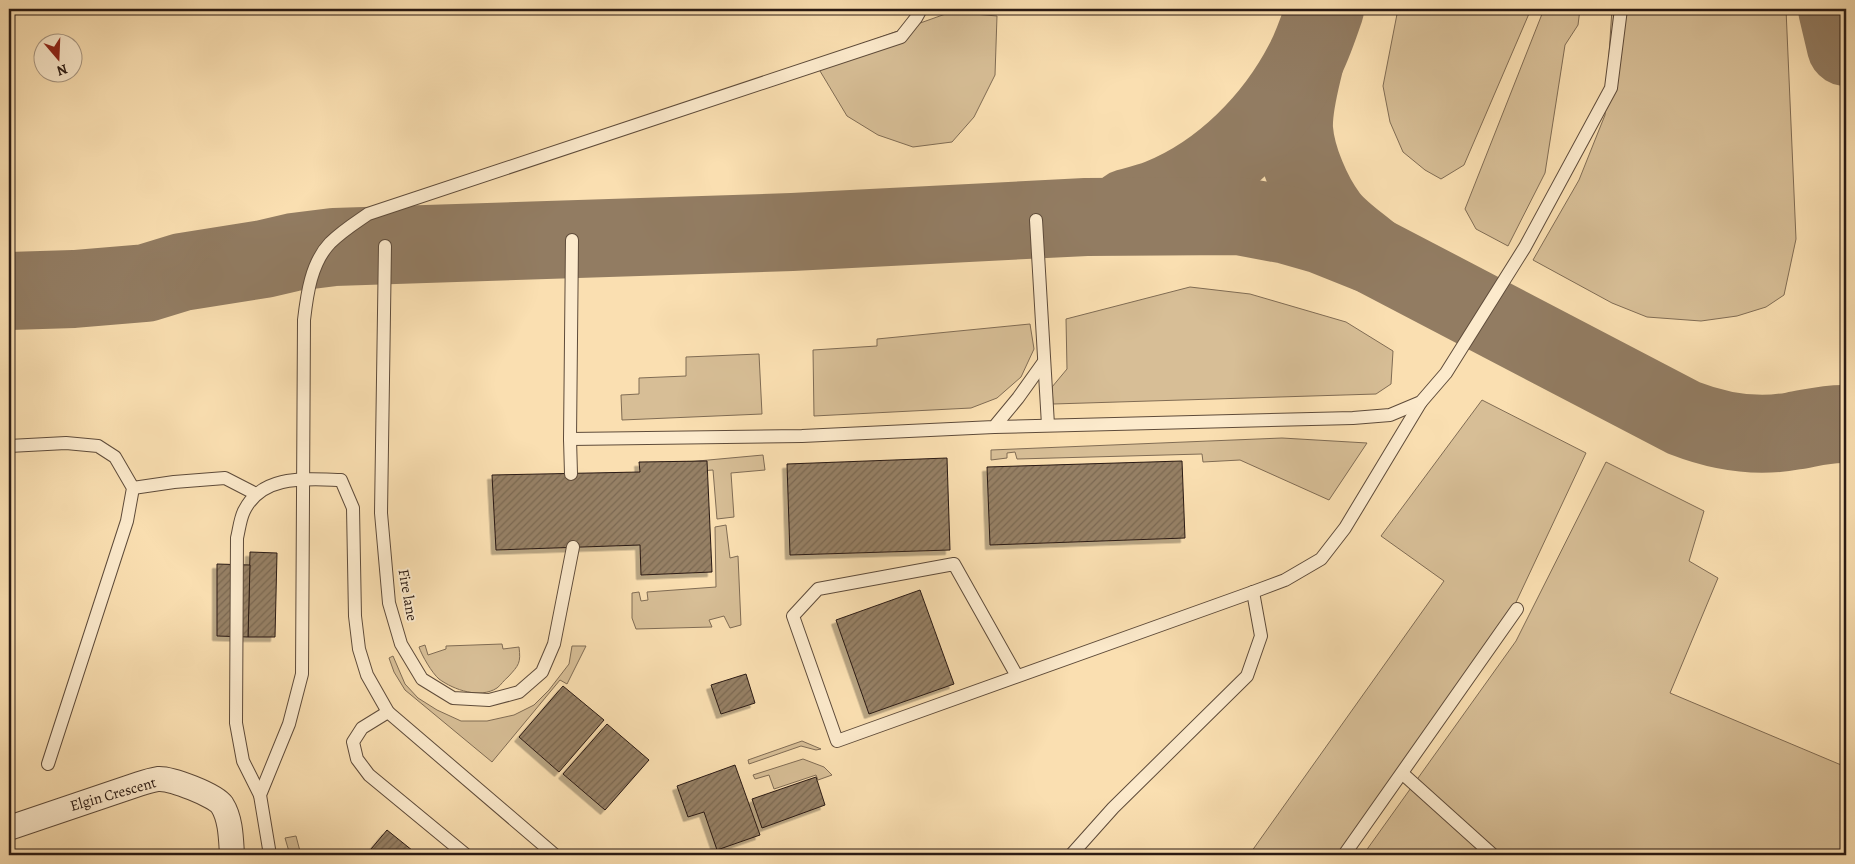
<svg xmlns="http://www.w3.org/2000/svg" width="1855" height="864" font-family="Alegreya,serif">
<defs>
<pattern id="building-hatch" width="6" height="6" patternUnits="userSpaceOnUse" patternTransform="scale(1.25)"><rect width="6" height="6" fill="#968065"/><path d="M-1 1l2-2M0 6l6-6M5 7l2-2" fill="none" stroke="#7b6852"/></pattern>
<filter id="shadow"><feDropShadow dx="-4.5" dy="4.5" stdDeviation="0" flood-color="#0004"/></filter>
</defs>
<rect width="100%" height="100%" fill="#fadfb1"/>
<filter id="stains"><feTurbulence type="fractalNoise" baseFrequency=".004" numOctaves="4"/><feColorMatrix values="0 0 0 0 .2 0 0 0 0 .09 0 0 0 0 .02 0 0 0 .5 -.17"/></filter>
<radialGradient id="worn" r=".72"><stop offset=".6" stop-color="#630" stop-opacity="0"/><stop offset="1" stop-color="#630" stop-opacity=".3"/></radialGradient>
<g fill="#d7be96" stroke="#806c54">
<path d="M 1398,9 L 1531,9 L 1464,165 L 1441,179 L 1425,170 L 1403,152 L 1390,122 L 1383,86 Z"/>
<path d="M 1544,9 L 1580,9 L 1578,25 L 1565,45 L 1545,173 L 1508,246 L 1476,229 L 1465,209 Z"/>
<path d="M 1612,9 L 1786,9 L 1796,239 L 1784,295 L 1766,307 L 1737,316 L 1701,321 L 1647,317 L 1612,303 L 1533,260 L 1579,180 L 1605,115 Z"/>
<path d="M 951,12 L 997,16 L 995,75 L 974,117 L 952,142 L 913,147 L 878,135 L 847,116 L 814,61 Z"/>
<path d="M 1190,287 L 1250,294 L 1346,322 L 1393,351 L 1391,384 L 1376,394 L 1053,404 L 1052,387 L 1067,369 L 1066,319 Z"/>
<path d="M 1030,324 L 1034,349 L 1021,377 L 997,398 L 971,408 L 814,416 L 813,350 L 877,346 L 877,339 Z"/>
<path d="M 759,354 L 762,414 L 622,420 L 621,395 L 639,394 L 639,378 L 686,376 L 686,357 Z"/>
<path d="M 1482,400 L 1586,453 L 1495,647 L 1343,855 L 1249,855 L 1444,581 L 1381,536 Z"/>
<path d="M 1282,438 L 1367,443 L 1329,500 L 1240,460 L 1203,462 L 1202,454 L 1017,459 L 1015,452 L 1007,453 L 1007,458 L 991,460 L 991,450 Z"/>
<path d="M 763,455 L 765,470 L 731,473 L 734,517 L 717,519 L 713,470 L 655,474 L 654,465 Z"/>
<path d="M 1606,462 L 1704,511 L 1689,561 L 1718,578 L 1670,693 L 1846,767 L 1846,855 L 1363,855 L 1516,641 Z"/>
<path d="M 726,525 L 730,558 L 738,556 L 741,625 L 730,628 L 724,616 L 709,620 L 712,627 L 636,629 L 632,618 L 632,593 L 639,592 L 641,601 L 648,600 L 647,592 L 716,587 L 715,527 Z"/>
<path d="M 502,644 L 503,649 L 519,647 C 521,663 519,665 508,677 C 504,680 501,685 497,688 C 480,699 454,690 439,679 C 432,673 422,656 419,647 L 425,645 L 428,655 L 446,649 L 446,646 Z"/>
<path d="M 572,646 L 586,646 L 567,684 L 560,680 L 492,762 L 405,690 L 394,672 L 389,658 L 393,656 L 405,684 L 418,698 L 437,710 L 461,721 L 487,721 L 514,715 L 534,705 L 549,690 L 569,664 Z"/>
<path d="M 802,741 L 821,749 L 816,750 L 801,746 L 749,764 L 748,760 Z"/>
<path d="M 803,759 L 824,767 L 832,775 L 818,780 L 816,775 L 774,789 L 769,775 L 755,779 L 753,775 Z"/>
<path d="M 296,836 L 301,855 L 290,855 L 285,838 Z"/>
</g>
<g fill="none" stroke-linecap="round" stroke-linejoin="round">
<g stroke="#927c62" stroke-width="78">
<path d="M 1837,9 L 1846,47"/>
<path d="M 1305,61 C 1300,83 1293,107 1294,129 C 1296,157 1312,195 1329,217 C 1341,232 1358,243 1372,255"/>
<path d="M 1127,208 C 1138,205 1150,202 1160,198 C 1222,173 1274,120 1304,62 C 1313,45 1319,26 1325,9"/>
<path d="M 9,291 L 74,289 L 146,283 L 182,272 L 264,259 L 294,252 L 334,247 L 792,232 L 1086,217 L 1238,216 L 1287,225 L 1322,235 L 1372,255 L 1684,418 C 1720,432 1755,438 1793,431 C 1811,428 1828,423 1846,424"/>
</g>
</g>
<g fill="url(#building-hatch)" stroke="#2a1a13" filter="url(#shadow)">
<path d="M 947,458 L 950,550 L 790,555 L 787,464 Z"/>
<path d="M 707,461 L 712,572 L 641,575 L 640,545 L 496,550 L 492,475 L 640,472 L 639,462 Z"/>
<path d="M 1182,461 L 1185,538 L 990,545 L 987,467 Z"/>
<path d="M 250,552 L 277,553 L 275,637 L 248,637 Z"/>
<path d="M 217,564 L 250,565 L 248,637 L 217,636 Z"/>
<path d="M 920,590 L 954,684 L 869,714 L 836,620 Z"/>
<path d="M 746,674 L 755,703 L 721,714 L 711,685 Z"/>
<path d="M 563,686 L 604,720 L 559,772 L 519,737 Z"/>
<path d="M 607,724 L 649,760 L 605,810 L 563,774 Z"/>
<path d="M 735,765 L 760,835 L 717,850 L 704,812 L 688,817 L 677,786 Z"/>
<path d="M 816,777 L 825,805 L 762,828 L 752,799 Z"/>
<path d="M 387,830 L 418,855 L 366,855 Z"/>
<path d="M 734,851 L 745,855 L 717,855 L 725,852 Z"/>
</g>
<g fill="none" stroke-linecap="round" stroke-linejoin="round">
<defs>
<g id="lane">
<path d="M 1036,220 L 1048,425"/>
<path d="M 385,246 L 381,513 L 389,603 L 401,644 L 422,679 L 453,698 L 489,700 L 519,692 L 542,672 L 554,644 L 573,547"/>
<path d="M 994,427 L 1353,418 L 1390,415 L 1421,402 L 1446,373 L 1525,247 L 1611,88 L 1621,9"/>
<path d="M 570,439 L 802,436 L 994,427 L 1018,398 L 1043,363"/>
<path d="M 9,446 L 66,443 L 98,446 L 115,457 L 133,488 L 127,521 L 48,764"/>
<path d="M 571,474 L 570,439 L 572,240"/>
<path d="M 133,488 L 174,482 L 225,478 L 256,494"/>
<path d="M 1017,676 L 954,564 L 818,589 L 793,616 L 837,741 L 1253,592 L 1285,580 L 1321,559 L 1345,528 L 1421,402"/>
<path d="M 388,712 L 362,728 L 353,742 L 357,759 L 369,775 L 466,855"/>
<path d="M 1403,774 L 1493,855"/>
<path d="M 260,795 L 243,761 L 236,723 L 237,538 C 239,530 240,519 244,511 C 262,474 306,479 341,480 L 353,508 L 355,616 L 359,649 L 367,675 L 388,712 L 555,855"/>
<path d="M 270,855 L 260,795 L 289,724 L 302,674 L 304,320 C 307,294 311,263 330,243 C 342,231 355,223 368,214 L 901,37 L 916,18 L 921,9"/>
<path d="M 1071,855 L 1113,808 L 1247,676 L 1261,636 L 1253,592"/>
<path d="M 1344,855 L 1517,609"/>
</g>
<path id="street" d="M 9,828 L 139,784 C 145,782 152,780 158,779 C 171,778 215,795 222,805 C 231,819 231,840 232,855"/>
</defs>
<use href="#lane" stroke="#5e4b3a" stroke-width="14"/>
<use href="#street" stroke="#5e4b3a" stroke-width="26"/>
<use href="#lane" stroke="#fceacc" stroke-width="12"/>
<use href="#street" stroke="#fceacc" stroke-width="24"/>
</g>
<g text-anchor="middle" stroke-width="4" stroke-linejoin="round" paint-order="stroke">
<g font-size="15" fill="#2a1a13" stroke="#fceacc">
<text transform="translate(408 595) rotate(80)" y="5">Fire lane</text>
<text transform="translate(113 794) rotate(-16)" y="5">Elgin Crescent</text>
</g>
</g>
<rect width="1855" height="864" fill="none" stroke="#fadfb1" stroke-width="30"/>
<rect x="10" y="10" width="1835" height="844" fill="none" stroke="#2a1a13" stroke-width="2.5"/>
<rect x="15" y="15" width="1825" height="834" fill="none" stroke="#2a1a13"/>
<g transform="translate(58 58) rotate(161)"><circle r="24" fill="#fceacc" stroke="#a89782"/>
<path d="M0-4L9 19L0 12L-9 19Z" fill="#8f2418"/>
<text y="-8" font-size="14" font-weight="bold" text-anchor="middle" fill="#2a1a13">N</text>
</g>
<rect width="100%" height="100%" filter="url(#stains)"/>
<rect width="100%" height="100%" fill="url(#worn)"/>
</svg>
